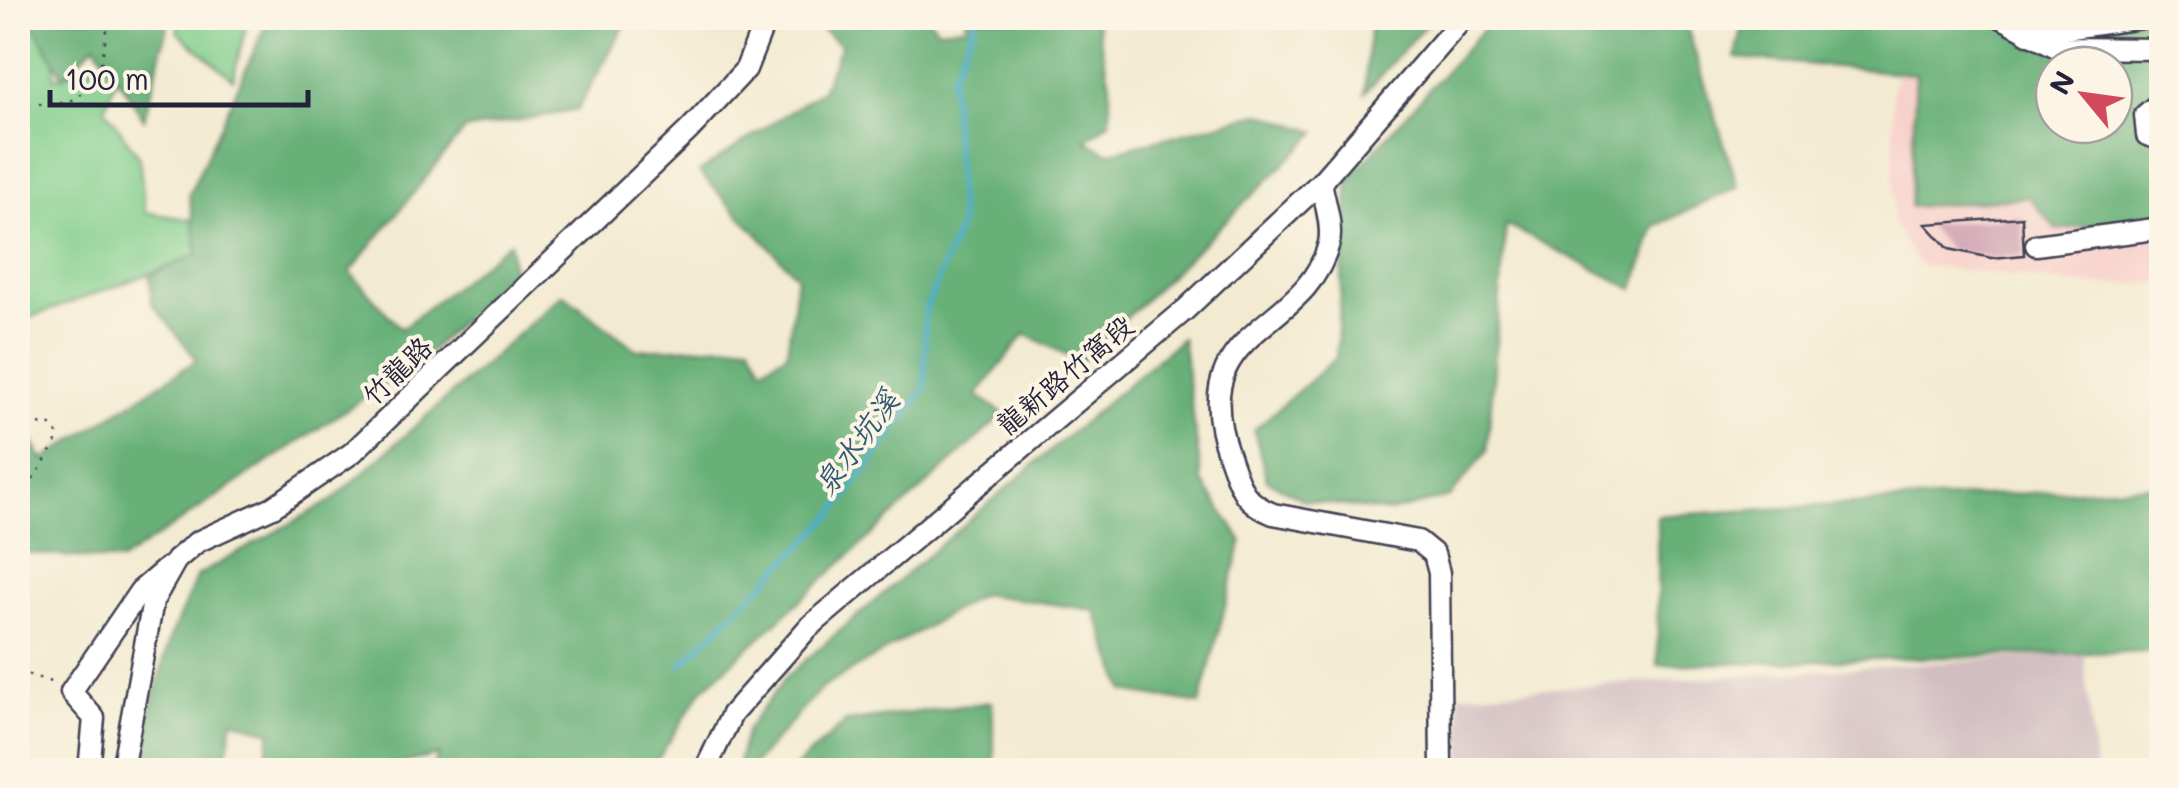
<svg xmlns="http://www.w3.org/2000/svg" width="2179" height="788" font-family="Mali,'LXGW WenKai TC',sans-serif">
<rect width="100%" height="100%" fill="#fcf5e5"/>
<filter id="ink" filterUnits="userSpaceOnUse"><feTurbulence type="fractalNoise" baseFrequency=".01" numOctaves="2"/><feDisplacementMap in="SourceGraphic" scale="20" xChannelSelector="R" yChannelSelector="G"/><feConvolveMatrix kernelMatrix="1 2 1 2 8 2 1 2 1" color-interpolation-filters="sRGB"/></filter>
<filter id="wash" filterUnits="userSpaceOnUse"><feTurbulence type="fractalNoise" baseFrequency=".0048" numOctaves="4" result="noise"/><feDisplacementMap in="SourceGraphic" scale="40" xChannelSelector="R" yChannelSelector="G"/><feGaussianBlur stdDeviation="2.25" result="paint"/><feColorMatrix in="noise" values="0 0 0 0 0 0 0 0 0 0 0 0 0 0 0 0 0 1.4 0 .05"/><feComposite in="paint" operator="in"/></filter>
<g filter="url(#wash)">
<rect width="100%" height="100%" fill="#f3ebd1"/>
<path fill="#f7d0ca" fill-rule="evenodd" d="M 1920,18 L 2161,18 L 2161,284 L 2082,285 L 1918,265 L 1893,223 L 1893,86 ZM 2054,65 L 2114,65 L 2114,125 L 2054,125 Z"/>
<path fill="#d2bec2" d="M 2084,653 L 2095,770 L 1463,770 L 1459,694 Z"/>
<g fill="#80cd8c" stroke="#517864" stroke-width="2.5">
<path d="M 180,18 L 248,18 L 233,79 L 177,31 Z"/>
<path d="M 54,22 L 54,78 L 125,54 L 105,108 L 139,157 L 145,212 L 221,225 L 217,249 L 18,322 L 18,23 Z"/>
</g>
<g fill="#68b078" stroke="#45695a" stroke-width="2.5" fill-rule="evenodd">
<path d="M 30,18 L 170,18 L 144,119 L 95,44 L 63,77 Z"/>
<path d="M 269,18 L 629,18 L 577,110 L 464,130 L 350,272 L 401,329 L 510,242 L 512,271 L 423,358 L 121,561 L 18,552 L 18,413 L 43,460 L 197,360 L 152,303 L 150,275 L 198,254 L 189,195 Z"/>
<path d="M 808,18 L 929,18 L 938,29 L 967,26 L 966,18 L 1095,18 L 1110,83 L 1110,121 L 1086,140 L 1108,153 L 1260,113 L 1317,132 L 1081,362 L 1025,334 L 977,395 L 1004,414 L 702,690 L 651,770 L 432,770 L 439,755 L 371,770 L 264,769 L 271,732 L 233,720 L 224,770 L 135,770 L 169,641 L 197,576 L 334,499 L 563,294 L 637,350 L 750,344 L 763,368 L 787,353 L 797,276 L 699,172 L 822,90 L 841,45 Z"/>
<path d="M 1370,18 L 1432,18 L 1365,92 Z"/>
<path d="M 1493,18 L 1684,18 L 1738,187 L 1655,226 L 1634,289 L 1506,225 L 1487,451 L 1450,497 L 1389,512 L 1304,500 L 1267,480 L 1254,430 L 1336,358 L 1349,179 Z"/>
<path d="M 1744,18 L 2161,18 L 2161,216 L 2057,230 L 2029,197 L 1910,207 L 1916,74 L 1736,58 ZM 2054,65 L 2114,65 L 2114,125 L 2054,125 Z"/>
<path d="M 1182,338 L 1202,481 L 1242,541 L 1200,704 L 1124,691 L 1095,610 L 982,594 L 822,688 L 748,770 L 736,770 L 747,729 L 787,676 Z"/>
<path d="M 2161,485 L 2161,651 L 1658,665 L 1657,516 Z"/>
<path d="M 992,702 L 995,770 L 792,770 L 846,722 Z"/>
</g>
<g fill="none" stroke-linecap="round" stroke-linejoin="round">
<path stroke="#4badca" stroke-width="5" d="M 680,666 L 833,515 L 925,389 L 925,311 L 960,225 L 951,78 L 977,18"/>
</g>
<g id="blocks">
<path fill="#ca99ad" d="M 2022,217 L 2024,255 L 1992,258 L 1949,249 L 1926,224 Z"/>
</g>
</g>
<g filter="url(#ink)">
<use href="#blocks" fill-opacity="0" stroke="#414052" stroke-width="2.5"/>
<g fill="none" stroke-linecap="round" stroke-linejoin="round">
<defs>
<g id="minor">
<path d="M 2002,18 L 2058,48 L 2162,49"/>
<path d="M 2028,34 L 2141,18"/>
<path d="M 2162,101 L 2145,115 L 2147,135 L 2162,140"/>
<path d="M 1321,182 C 1324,199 1333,226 1329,243 C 1306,334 1182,325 1229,456 C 1240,487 1242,501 1273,514 L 1418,541 L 1434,554 L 1439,573 L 1441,770"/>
<path d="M 2036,245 L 2162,228"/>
<path d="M 89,770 L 94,718 L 71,692 L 140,591 L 167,568"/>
<path d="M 122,770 L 153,601 L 176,560 L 197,542 L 273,507 L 352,453 L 689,130 L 746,69 L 766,18"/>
<path d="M 705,770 L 732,714 L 808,628 L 1185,310 L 1321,182 L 1463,18"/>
</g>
</defs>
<use href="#minor" stroke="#414052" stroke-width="25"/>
<g stroke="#414052" stroke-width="2.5" stroke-dasharray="2.5 8" stroke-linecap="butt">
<path d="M 18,106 L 70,101 L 98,82 L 109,18"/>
<path d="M 18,423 L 51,425 L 59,437 L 35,477 L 18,488"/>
<path d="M 18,671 L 54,683"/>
</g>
<use href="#minor" stroke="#fff" stroke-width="20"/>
</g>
</g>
<g text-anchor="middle" stroke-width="8" stroke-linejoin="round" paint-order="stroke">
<g font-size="28" fill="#22223b" stroke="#fcf5e5">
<text transform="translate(397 371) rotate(-44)" y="10">竹龍路</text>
<text transform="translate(1065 375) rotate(-40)" y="10">龍新路竹窩段</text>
</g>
<g font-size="30" font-style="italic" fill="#325a74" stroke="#fcf5e5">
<text transform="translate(857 443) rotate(-54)" y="10">泉水坑溪</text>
</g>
</g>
<rect width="2179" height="788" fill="none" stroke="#fcf5e5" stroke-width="60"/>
<g transform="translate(2084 95) rotate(299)"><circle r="48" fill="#fcf5e5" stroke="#a5a1a1" stroke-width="2.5"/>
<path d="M0-8L18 38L0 25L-18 38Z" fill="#d1495b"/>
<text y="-15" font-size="28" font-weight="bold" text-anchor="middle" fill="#22223b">N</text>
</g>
<path d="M50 90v15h258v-15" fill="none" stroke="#22223b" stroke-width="5"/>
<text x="65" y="90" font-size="30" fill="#22223b" stroke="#fcf5e5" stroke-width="8" paint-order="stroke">100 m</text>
</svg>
